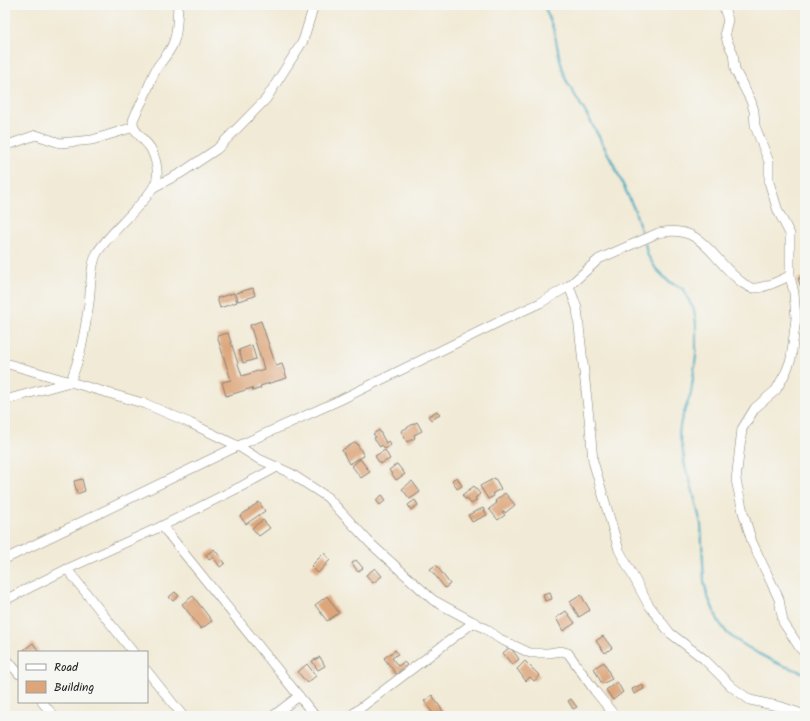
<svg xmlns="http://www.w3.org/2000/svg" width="810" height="721" font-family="Kalam,sans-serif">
<rect width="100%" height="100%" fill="#f6f6f2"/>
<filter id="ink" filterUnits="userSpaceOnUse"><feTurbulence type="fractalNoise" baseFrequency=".025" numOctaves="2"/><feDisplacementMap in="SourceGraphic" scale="8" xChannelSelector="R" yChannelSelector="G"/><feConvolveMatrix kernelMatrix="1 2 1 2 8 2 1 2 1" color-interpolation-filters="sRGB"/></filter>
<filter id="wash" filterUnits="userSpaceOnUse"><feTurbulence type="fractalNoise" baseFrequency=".012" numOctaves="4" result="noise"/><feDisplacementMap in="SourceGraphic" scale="16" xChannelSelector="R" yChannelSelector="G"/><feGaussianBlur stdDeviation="0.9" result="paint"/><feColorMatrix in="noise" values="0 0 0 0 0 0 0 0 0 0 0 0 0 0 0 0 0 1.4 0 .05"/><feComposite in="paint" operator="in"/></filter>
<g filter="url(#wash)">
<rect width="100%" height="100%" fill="#f1ead6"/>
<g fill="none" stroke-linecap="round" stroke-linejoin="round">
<g stroke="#3fa8bf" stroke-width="2">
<path d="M 544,5 L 554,31 L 560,60 L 566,80 L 591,122 L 614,165 L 635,211 L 643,237"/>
<path d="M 645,243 L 647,254 L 656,269 L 669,282 L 682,288 L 685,293 L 694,310 L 696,323 L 696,356 L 691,393 L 681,421 L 679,433 L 683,451 L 685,467 L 691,484 L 701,524 L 704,581 L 707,595 L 719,622 L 727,633 L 736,640 L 759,654 L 781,665 L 805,673"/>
</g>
</g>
<g id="blocks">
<g fill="#dda57a">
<path d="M 804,277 L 805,285 L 801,287 L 798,279 Z"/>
<path d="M 253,288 L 255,296 L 238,301 L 236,293 Z"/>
<path d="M 234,293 L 237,302 L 220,308 L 217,298 Z"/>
<path d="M 261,321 L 276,366 L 282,364 L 287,378 L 260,386 L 261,388 L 253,391 L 252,388 L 226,396 L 222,382 L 231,380 L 217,336 L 228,333 L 242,376 L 264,369 L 250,325 Z"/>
<path d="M 252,345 L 256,359 L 243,363 L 239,350 Z"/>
<path d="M 437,411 L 440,415 L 431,420 L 428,416 Z"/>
<path d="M 417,422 L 422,431 L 414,435 L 415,438 L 407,442 L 401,431 Z"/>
<path d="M 379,430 L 386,443 L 388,441 L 391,445 L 385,449 L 382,445 L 380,447 L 374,438 L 376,437 L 373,434 Z"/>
<path d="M 356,442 L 364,456 L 349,464 L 342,450 Z"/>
<path d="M 385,450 L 390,459 L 380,464 L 375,456 Z"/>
<path d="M 360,459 L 370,472 L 361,478 L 352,466 Z"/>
<path d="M 397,464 L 405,474 L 396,480 L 389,470 Z"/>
<path d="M 457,477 L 462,486 L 457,489 L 452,480 Z"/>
<path d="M 495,478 L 501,489 L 493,493 L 494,496 L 488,499 L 480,486 Z"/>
<path d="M 82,479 L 85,491 L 77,494 L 74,481 Z"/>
<path d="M 412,481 L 420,492 L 410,499 L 402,489 Z"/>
<path d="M 474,486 L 480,494 L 475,498 L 477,500 L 471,504 L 467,498 L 465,499 L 462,495 Z"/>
<path d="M 505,493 L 515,505 L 505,513 L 504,511 L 502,512 L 505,515 L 498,520 L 489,509 L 497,503 L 495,501 Z"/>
<path d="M 382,495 L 386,500 L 380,505 L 376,500 Z"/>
<path d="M 415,500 L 418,505 L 411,510 L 408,505 Z"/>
<path d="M 259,502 L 265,511 L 246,524 L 240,516 Z"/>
<path d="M 483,508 L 487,515 L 472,522 L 468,515 Z"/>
<path d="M 263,520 L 270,528 L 259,536 L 252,528 Z"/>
<path d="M 214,549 L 225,563 L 220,567 L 213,557 L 209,560 L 206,555 Z"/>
<path d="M 324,553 L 330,560 L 318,573 L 311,566 Z"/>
<path d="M 356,560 L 363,568 L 358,572 L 352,563 Z"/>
<path d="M 436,565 L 450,584 L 445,588 L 430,569 Z"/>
<path d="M 375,568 L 382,576 L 373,583 L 366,575 Z"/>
<path d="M 175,592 L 179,596 L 173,601 L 169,597 Z"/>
<path d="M 550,592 L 552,599 L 545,601 L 543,594 Z"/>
<path d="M 581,595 L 590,610 L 579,617 L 570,602 Z"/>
<path d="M 193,596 L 212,621 L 201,629 L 182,604 Z"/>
<path d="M 327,596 L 339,613 L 327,621 L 315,605 Z"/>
<path d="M 566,611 L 575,623 L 563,631 L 556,618 Z"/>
<path d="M 603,636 L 612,648 L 605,653 L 596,641 Z"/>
<path d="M 33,643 L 39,652 L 21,652 Z"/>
<path d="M 510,647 L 519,659 L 512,665 L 503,653 Z"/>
<path d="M 395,650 L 398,654 L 392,658 L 398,666 L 404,662 L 407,665 L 396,674 L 384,658 Z"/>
<path d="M 320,657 L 325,666 L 318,670 L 312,661 Z"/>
<path d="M 525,661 L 540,676 L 534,681 L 530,677 L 526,681 L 517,669 Z"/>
<path d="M 604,662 L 612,679 L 602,684 L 594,668 Z"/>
<path d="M 307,664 L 316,676 L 307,683 L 298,672 Z"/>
<path d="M 617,682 L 623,692 L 613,700 L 606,690 Z"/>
<path d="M 642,684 L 644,689 L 634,694 L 632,689 Z"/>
<path d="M 432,695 L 445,714 L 442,716 L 435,716 L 424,701 Z"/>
<path d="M 571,699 L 577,707 L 573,709 L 568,701 Z"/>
</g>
</g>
</g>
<g filter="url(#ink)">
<use href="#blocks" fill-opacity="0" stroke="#868379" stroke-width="1"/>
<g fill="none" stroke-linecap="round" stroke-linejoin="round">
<defs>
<g id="minor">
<path d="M 723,5 L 728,20 L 725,32 L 727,41 L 733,53 L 735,70 L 751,101 L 754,111 L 755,126 L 769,162 L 769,182 L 778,211 L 790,234 L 790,276 L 794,293 L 796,318 L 791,359 L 786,372 L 776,390 L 755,408 L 742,429 L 736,480 L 743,512 L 752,542 L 779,599 L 783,622 L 800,648 L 805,653"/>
<path d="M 5,146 L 36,135 L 60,143 L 92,140 L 134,127"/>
<path d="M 154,187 L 181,173 L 217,149 L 266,99 L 303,41 L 314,5"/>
<path d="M 569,286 L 577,308 L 590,427 L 593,461 L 619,550 L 648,604 L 670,633 L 704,659 L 732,687 L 750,700 L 782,707 L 805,715"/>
<path d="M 5,363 L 146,404 L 190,423 L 238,446 L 257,458 L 290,473 L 327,497 L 371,544 L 433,600 L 486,629 L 500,639 L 530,653 L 549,653 L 561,651 L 568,653 L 595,691 L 615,716"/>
<path d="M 5,400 L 70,382 C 81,357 85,330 89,303 C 91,288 90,266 97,253 C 109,232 154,197 157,178 C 158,168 155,157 151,149 C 146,140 132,132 133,121 C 135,113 141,105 144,97 C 149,87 152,75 158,66 C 164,58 171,51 174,41 C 178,31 177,16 178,5"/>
<path d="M 162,526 L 315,716"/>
<path d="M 5,559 L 238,446 L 340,400 L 503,320 L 540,303 L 569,286 L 599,259 L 658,233 C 704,222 713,263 744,284 C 748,286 751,289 755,288 C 767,288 779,280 790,276"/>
<path d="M 67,569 L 133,652"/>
<path d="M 5,600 L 67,569 L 162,526 L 242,486 L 277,467"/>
<path d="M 5,657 L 19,674"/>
<path d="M 147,671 L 183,716"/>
<path d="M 42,702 L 54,716"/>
<path d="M 273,716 L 299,696"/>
<path d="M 350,716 L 474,622"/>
</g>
</defs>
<use href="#minor" stroke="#868379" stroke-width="10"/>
<use href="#minor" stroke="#fff" stroke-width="9"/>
</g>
</g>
<rect width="810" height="721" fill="none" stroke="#f6f6f2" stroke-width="20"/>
<rect x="18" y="651" width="130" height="52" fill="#f6f6f2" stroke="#9f9f9c"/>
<rect x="26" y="664" width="20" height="6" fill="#ffffff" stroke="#9f9f9c"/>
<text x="54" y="671" font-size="12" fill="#1c1c1c">Road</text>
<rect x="26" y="681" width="20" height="12" fill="#dda57a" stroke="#9f9f9c"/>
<text x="54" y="691" font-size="12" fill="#1c1c1c">Building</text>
</svg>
